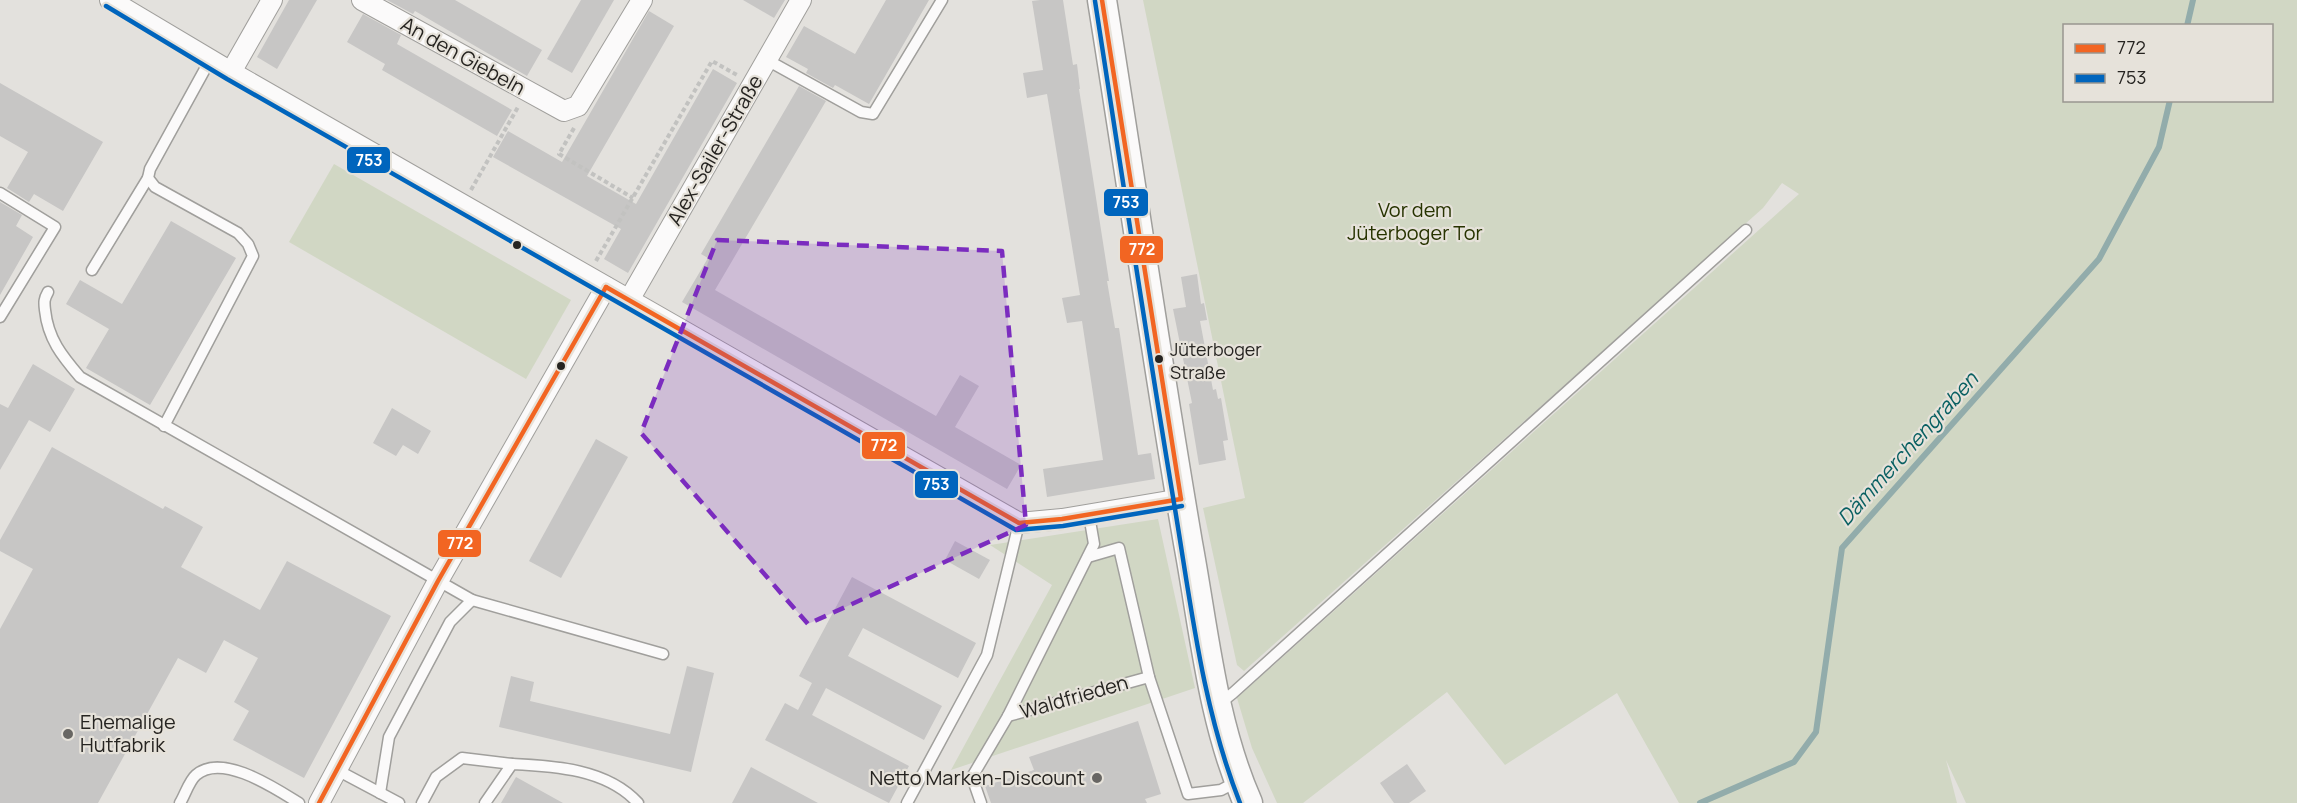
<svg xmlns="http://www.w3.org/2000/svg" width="2297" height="803" font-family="Manrope,sans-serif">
<rect width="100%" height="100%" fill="#e3e1dd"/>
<g fill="#d1d7c4" fill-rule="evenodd">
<path d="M 1143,0 L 2297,0 L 2297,803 L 1966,803 L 1946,760 L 1957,803 L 1679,803 L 1617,693 L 1505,765 L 1447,692 L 1303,803 L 1277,803 L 1252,748 L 1237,698 L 1799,194 L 1782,183 L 1763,208 L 1244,671 L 1237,665 L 1203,508 L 1245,498 ZM 2064,26 L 2272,26 L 2272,100 L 2064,100 Z"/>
<path d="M 334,164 L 571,300 L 526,379 L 289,242 Z"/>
<path d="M 1158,519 L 1195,688 L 951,770 L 1052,585 L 990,545 Z"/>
</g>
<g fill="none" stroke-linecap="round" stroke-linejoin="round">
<g stroke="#92acab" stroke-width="6">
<path d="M 2187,26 L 2193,0"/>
<path d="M 1700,803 L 1794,762 L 1816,732 L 1842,548 L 2099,259 L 2159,147 L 2170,100"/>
</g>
</g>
<g fill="#c7c6c5">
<path d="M 289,0 L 317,0 L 277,69 L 257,57 Z"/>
<path d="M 387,0 L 455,0 L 542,50 L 527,76 L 415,11 L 413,14 Z"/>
<path d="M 581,0 L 614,0 L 572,73 L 547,59 Z"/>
<path d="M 743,0 L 785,0 L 774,18 Z"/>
<path d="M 886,0 L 929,0 L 869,104 L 835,85 L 833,88 L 806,73 L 808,69 L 786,57 L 804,26 L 855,54 Z"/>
<path d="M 1040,0 L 1063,0 L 1073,65 L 1077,64 L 1080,89 L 1079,89 L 1109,281 L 1107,281 L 1115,328 L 1119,328 L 1138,455 L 1151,453 L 1155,479 L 1047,497 L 1043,469 L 1103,460 L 1082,321 L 1067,323 L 1062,298 L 1080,295 L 1047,94 L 1027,98 L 1023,73 L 1043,70 L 1032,1 Z"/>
<path d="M 649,11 L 674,26 L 587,176 L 636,204 L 713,69 L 737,83 L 628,273 L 604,259 L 621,229 L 493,157 L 508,131 L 562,162 Z"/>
<path d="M 363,14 L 401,35 L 397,44 L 512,110 L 497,136 L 382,70 L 385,64 L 347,42 Z"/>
<path d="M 0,83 L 103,142 L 63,211 L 34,194 L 29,202 L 7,188 L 28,152 L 0,136 Z"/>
<path d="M 799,86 L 826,101 L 715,290 L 936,416 L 960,375 L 979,386 L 955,427 L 1021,465 L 1007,489 L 682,302 L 708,258 L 701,254 Z"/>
<path d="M 0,202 L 22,215 L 16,226 L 33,237 L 0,295 Z"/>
<path d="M 171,221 L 236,258 L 150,405 L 86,368 L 109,329 L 66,304 L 80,280 L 122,304 Z"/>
<path d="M 1197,274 L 1201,304 L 1204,303 L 1207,320 L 1200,321 L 1213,390 L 1216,389 L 1218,399 L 1221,398 L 1228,440 L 1223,441 L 1226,460 L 1199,465 L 1189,404 L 1192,403 L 1173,309 L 1186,307 L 1181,277 Z"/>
<path d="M 33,364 L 75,389 L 50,432 L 29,420 L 0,470 L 0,404 L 8,408 Z"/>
<path d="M 392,408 L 431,431 L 418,454 L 403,445 L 396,456 L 373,443 Z"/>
<path d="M 596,439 L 628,457 L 561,578 L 529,561 Z"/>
<path d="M 52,447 L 163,509 L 165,506 L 203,527 L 181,567 L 260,610 L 287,561 L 391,616 L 304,778 L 233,740 L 249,711 L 234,702 L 258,658 L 224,640 L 206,673 L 178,658 L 98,803 L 0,803 L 0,629 L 33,569 L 0,551 L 0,540 Z"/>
<path d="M 955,541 L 990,560 L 979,579 L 945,560 Z"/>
<path d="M 852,577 L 976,643 L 958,678 L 863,628 L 848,656 L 942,706 L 924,740 L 826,688 L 812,715 L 909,766 L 889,803 L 765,740 L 785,703 L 798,710 L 812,683 L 799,676 Z"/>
<path d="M 687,666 L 714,673 L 691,772 L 499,727 L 511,676 L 534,682 L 530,701 L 670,734 Z"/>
<path d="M 1138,721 L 1161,794 L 1145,799 L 1147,803 L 991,803 L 985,786 L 1034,770 L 1029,757 Z"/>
<path d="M 1407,764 L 1426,791 L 1409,803 L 1394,803 L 1380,783 Z"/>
<path d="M 751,767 L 764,774 L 818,803 L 732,803 Z"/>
<path d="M 516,777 L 563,803 L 501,803 Z"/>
</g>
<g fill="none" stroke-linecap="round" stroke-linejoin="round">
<defs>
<g id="service">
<path d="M 767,60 L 861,112 L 873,114 L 942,0"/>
<path d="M 0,193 L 55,227 L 0,317"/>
<path d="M 92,270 L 148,178"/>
<path d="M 48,292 C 44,299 44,302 45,310 C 48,339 62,356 80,377 L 472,600 L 450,622 L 389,737 L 380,793"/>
<path d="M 164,426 L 253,256 L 248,244 L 238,233 L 155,187 L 148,178 L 150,169 L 210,60"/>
<path d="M 1089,515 L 1094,544 L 1008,716 L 1149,677 L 1188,794 L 1221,790 L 1238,781"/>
<path d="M 1088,557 L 1119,548 L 1149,677"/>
<path d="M 472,600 L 663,654"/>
<path d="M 1218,705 L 1233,693 L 1746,230"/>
<path d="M 337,770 L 399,803"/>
<path d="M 180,803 C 185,795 189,781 196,775 C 222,752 276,789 299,803"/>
<path d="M 422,803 L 436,777 L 462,758 L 512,764"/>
<path d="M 485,803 L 512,764 C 555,766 607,769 638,803"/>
<path d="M 907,803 L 987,655 L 1019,523"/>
<path d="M 981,803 L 972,777 L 1008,716"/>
</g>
<g id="minor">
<path d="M 110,0 L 231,72 L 1019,523 L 1062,519 L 1181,499"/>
<path d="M 362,0 L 564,111 L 578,106 L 642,0"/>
<path d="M 231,72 L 272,0"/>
<path d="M 629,300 L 801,0"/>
<path d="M 319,803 L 438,581 L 606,287"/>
</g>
<path id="secondary" d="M 1102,0 C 1131,181 1157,362 1188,543 C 1204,629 1212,722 1248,803"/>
</defs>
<use href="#service" stroke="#a09f9c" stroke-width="13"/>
<use href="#minor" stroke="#a09f9c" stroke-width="22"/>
<use href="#secondary" stroke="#a09f9c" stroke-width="31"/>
<g stroke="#c2c2c0" stroke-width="4" stroke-dasharray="4.5 3" stroke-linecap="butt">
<path d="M 574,128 L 559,154 L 633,198"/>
<path d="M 471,190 L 518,107"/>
<path d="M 596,261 L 712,61 L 737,75"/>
</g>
<use href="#service" stroke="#fbfafa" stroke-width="10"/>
<use href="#minor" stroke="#fbfafa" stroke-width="20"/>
<use href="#secondary" stroke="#fbfafa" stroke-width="28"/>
<defs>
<g id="bus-1">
<path d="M 1102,0 L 1181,499"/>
<path d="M 606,287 L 1019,523 L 1062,519 L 1181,499"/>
<path d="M 319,803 L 438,581 L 606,287"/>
</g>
<g id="bus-2">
<path d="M 1095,1 C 1121,168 1146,336 1174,503 C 1191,604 1202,707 1240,803"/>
<path d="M 106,6 L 227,79 L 1016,530 L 1063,526 L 1182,506"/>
</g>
</defs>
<use href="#bus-1" stroke="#e6e2da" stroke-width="9"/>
<use href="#bus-2" stroke="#e6e2da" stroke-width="9"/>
<use href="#bus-1" stroke="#f26522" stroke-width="4.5"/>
<use href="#bus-2" stroke="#0065bd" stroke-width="4.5"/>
</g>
<path fill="#7b2cbf" fill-opacity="0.2" stroke="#7b2cbf" stroke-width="4.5" stroke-dasharray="12 8" stroke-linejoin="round" d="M 717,240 L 1002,251 L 1026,525 L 808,624 L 641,433 Z"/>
<g fill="#262421" stroke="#e6e2da" stroke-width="2">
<circle cx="517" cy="245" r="5"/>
<circle cx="1159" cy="359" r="5"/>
<circle cx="561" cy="366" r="5"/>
</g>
<g fill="#686663" stroke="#e6e2da" stroke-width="2">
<circle cx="68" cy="734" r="6"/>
<circle cx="1097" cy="778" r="6"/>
</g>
<g text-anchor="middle" stroke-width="4.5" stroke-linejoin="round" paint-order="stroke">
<g font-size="18" fill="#262421" stroke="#e6e2da" text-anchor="start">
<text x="1170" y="356">Jüterboger<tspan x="1170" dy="23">Straße</tspan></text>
</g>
<g font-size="20" fill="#262421" stroke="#e6e2da">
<text transform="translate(463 56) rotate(29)" y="7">An den Giebeln</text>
<text transform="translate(715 150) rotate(-60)" y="7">Alex-Sailer-Straße</text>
<text transform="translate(1074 697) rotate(-16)" y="7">Waldfrieden</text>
</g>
<g font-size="20" fill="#273300" stroke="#e6e2da">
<text x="1415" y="217">Vor dem<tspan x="1415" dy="23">Jüterboger Tor</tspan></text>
</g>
<g font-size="20" fill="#262421" stroke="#e6e2da" text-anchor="start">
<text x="80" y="729">Ehemalige<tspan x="80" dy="23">Hutfabrik</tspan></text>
<text x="1085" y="785" text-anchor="end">Netto Marken-Discount</text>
</g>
<g font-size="21" font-style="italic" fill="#096062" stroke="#e6e2da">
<text transform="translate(1908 449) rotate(-48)" y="7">Dämmerchengraben</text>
</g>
</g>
<g stroke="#e6e2da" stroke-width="2">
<rect x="346" y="146" width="45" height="28" rx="6" fill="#0065bd"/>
<rect x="1103" y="188" width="46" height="29" rx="6" fill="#0065bd"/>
<rect x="1119" y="235" width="45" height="29" rx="6" fill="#f26522"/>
<rect x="861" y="431" width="45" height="29" rx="6" fill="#f26522"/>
<rect x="914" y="470" width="45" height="29" rx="6" fill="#0065bd"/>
<rect x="437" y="529" width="45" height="29" rx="6" fill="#f26522"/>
</g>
<g font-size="16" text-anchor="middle" font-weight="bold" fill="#fff">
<text x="369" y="166">753</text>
<text x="1126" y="208">753</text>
<text x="1142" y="255">772</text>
<text x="884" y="451">772</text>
<text x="936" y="490">753</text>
<text x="460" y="549">772</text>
</g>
<rect x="2063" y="24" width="210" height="78" fill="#e6e2da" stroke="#999690" stroke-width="1.5"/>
<rect x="2075" y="44" width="30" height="9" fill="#f26522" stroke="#999690" stroke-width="1.5"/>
<text x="2117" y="54" font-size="18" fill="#262421">772</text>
<rect x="2075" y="74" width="30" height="9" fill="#0065bd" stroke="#999690" stroke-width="1.5"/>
<text x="2117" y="84" font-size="18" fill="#262421">753</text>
</svg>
